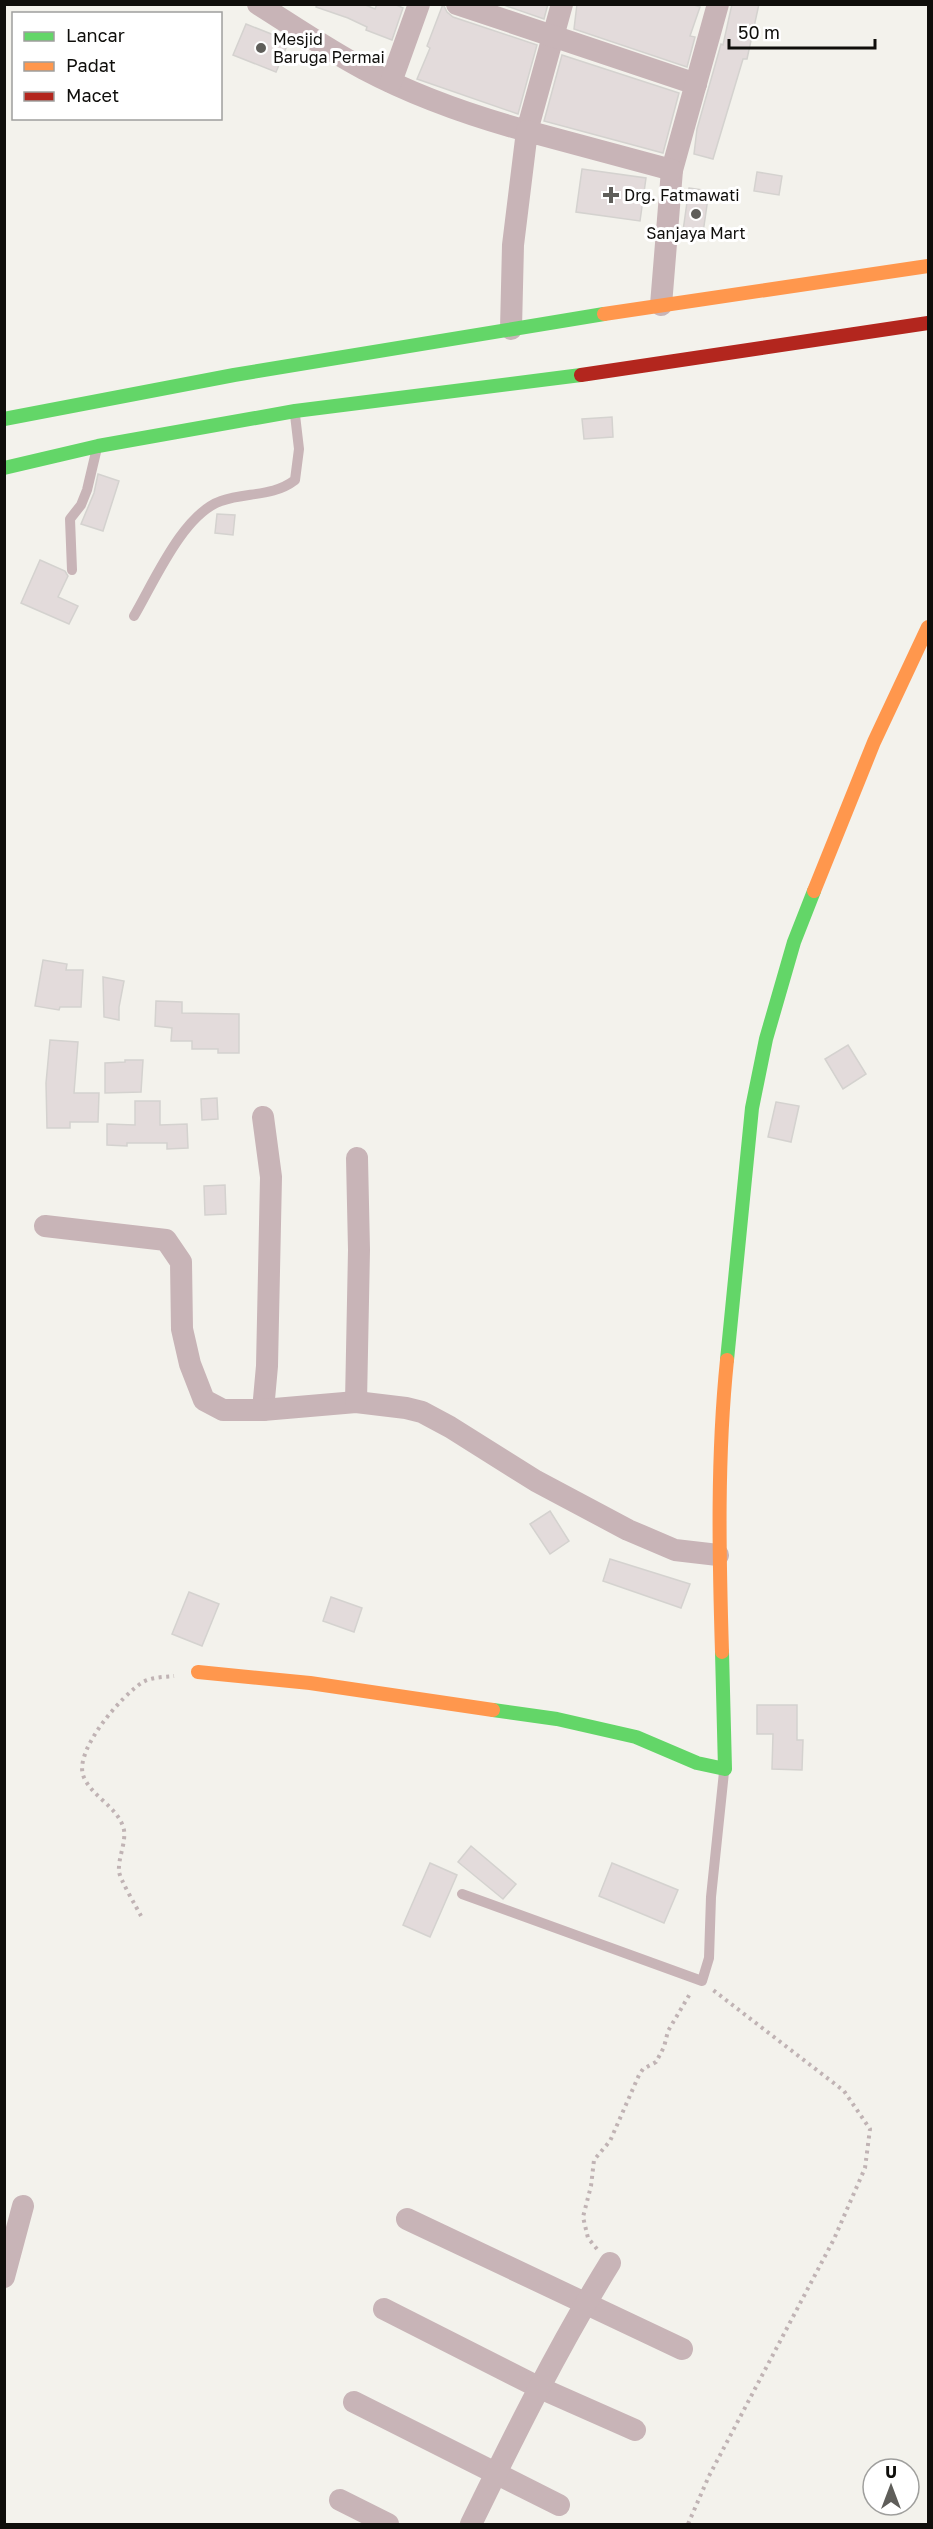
<svg xmlns="http://www.w3.org/2000/svg" width="933" height="2529" font-family="'Golos Text',sans-serif">
<rect width="100%" height="100%" fill="#f3f2ec"/>
<g fill="#e3dbdb" stroke="#d4d2cf" stroke-width="1.5">
<path d="M 317,4 L 363,4 L 375,9 L 377,4 L 394,4 L 403,8 L 392,40 L 366,30 L 367,27 L 348,18 L 316,7 Z"/>
<path d="M 443,4 L 447,12 L 453,17 L 537,45 L 518,114 L 417,79 L 430,48 L 427,46 Z"/>
<path d="M 501,4 L 548,4 L 544,19 Z"/>
<path d="M 577,4 L 691,4 L 700,7 L 690,36 L 695,37 L 687,67 L 574,29 Z"/>
<path d="M 732,4 L 759,4 L 747,59 L 743,59 L 713,159 L 694,154 L 697,129 L 721,44 L 723,45 Z"/>
<path d="M 246,24 L 289,41 L 276,72 L 233,55 Z"/>
<path d="M 562,55 L 679,93 L 663,153 L 544,121 Z"/>
<path d="M 582,169 L 646,178 L 640,221 L 576,212 Z"/>
<path d="M 757,172 L 782,176 L 779,195 L 754,191 Z"/>
<path d="M 689,188 L 709,191 L 702,240 L 682,238 Z"/>
<path d="M 612,417 L 613,437 L 584,439 L 582,419 Z"/>
<path d="M 98,474 L 119,481 L 103,531 L 81,524 L 94,493 Z"/>
<path d="M 217,514 L 235,515 L 233,535 L 215,533 Z"/>
<path d="M 40,560 L 65,571 L 68,576 L 58,597 L 78,606 L 69,624 L 21,603 Z"/>
<path d="M 43,960 L 67,964 L 66,970 L 83,970 L 81,1007 L 60,1007 L 59,1010 L 35,1006 Z"/>
<path d="M 103,977 L 124,981 L 119,1007 L 119,1020 L 104,1017 Z"/>
<path d="M 156,1001 L 182,1002 L 182,1013 L 239,1014 L 239,1053 L 218,1053 L 218,1049 L 192,1049 L 192,1041 L 171,1041 L 172,1028 L 155,1026 Z"/>
<path d="M 50,1040 L 78,1042 L 74,1093 L 99,1093 L 98,1122 L 70,1122 L 70,1128 L 47,1128 L 46,1083 Z"/>
<path d="M 848,1045 L 866,1074 L 843,1089 L 825,1059 Z"/>
<path d="M 125,1060 L 143,1060 L 141,1092 L 105,1093 L 105,1063 L 125,1062 Z"/>
<path d="M 217,1098 L 218,1119 L 202,1120 L 201,1099 Z"/>
<path d="M 135,1101 L 160,1101 L 160,1125 L 187,1124 L 188,1148 L 167,1149 L 167,1143 L 127,1143 L 127,1146 L 107,1145 L 107,1124 L 135,1125 Z"/>
<path d="M 776,1102 L 799,1106 L 791,1142 L 768,1137 Z"/>
<path d="M 225,1185 L 226,1214 L 205,1215 L 204,1186 Z"/>
<path d="M 550,1511 L 569,1541 L 550,1554 L 530,1524 Z"/>
<path d="M 610,1559 L 690,1584 L 681,1608 L 603,1581 Z"/>
<path d="M 189,1592 L 219,1604 L 202,1646 L 172,1634 Z"/>
<path d="M 331,1597 L 362,1608 L 354,1632 L 323,1621 Z"/>
<path d="M 757,1705 L 797,1705 L 797,1740 L 803,1740 L 802,1770 L 772,1769 L 773,1734 L 757,1734 Z"/>
<path d="M 471,1846 L 516,1884 L 503,1899 L 458,1862 Z"/>
<path d="M 430,1863 L 457,1875 L 430,1937 L 403,1925 Z"/>
<path d="M 612,1863 L 678,1890 L 664,1923 L 599,1896 Z"/>
</g>
<g fill="none" stroke-linecap="round" stroke-linejoin="round">
<g stroke="#c0b3b4" stroke-width="4" stroke-dasharray="3 4.5" stroke-linecap="butt">
<path d="M 141,1916 C 137,1908 119,1878 119,1871 C 118,1858 126,1843 124,1830 C 119,1807 90,1796 83,1775 C 75,1749 122,1695 143,1682 C 152,1677 164,1677 174,1676"/>
<path d="M 597,2249 L 588,2238 L 583,2217 L 591,2186 L 594,2160 L 610,2141 L 639,2075 L 643,2069 L 656,2062 L 664,2047 L 668,2031 L 691,1992"/>
<path d="M 688,2524 L 709,2476 L 834,2239 L 865,2168 L 870,2129 L 844,2091 L 713,1990"/>
</g>
<g stroke="#c8b4b7" stroke-width="10">
<path d="M 72,570 L 70,519 L 81,505 L 87,490 L 96,452"/>
<path d="M 134,616 C 154,582 183,514 221,501 C 246,492 273,497 295,480 L 299,449 L 295,415"/>
<path d="M 462,1894 L 702,1981 L 709,1958 L 711,1897 L 724,1772"/>
</g>
<g stroke="#c8b4b7" stroke-width="22">
<path d="M 258,4 C 293,26 328,50 364,69 C 415,96 472,116 527,131 L 562,4"/>
<path d="M 457,4 L 696,84"/>
<path d="M 391,82 L 419,4"/>
<path d="M 661,305 L 672,170 L 718,4"/>
<path d="M 511,329 L 513,245 L 527,131 L 672,170"/>
<path d="M 263,1117 L 271,1177 L 267,1366 L 263,1410"/>
<path d="M 45,1226 L 166,1240 L 181,1262 L 182,1329 L 190,1364 L 204,1400 L 223,1410 L 263,1410 L 356,1402 L 406,1408 L 422,1412 L 450,1427 L 536,1481 L 628,1530 L 675,1550 L 718,1555"/>
<path d="M 356,1402 L 359,1250 L 357,1158"/>
<path d="M 407,2219 L 682,2349"/>
<path d="M 4,2277 L 23,2206"/>
<path d="M 384,2309 L 540,2388 L 635,2430"/>
<path d="M 354,2402 L 559,2505"/>
<path d="M 340,2500 L 388,2524"/>
<path d="M 471,2524 C 514,2436 558,2347 610,2263"/>
</g>
<g stroke="#63d668" stroke-width="14">
<path d="M 4,419 L 234,375 L 604,314"/>
<path d="M 4,468 L 98,446 L 295,411 L 581,375"/>
<path d="M 727,1360 L 752,1108 L 766,1039 L 794,942 L 814,891"/>
<path d="M 493,1710 L 557,1719 L 636,1737 L 697,1763 L 725,1769 L 722,1652"/>
</g>
<g stroke="#ff974d" stroke-width="14">
<path d="M 604,314 L 928,266"/>
<path d="M 814,891 L 874,742 L 928,627"/>
<path d="M 722,1652 C 719,1554 717,1457 727,1360"/>
<path d="M 198,1672 L 310,1683 L 493,1710"/>
</g>
<path stroke="#b3261e" stroke-width="14" d="M 581,375 L 928,323"/>
</g>
<g fill="#5f5e5a" stroke="#fff" stroke-width="2">
<circle cx="261" cy="48" r="6"/>
<path d="M608 186h6v6h6v6h-6v6h-6v-6h-6v-6h6z"/>
<circle cx="696" cy="214" r="6"/>
</g>
<g text-anchor="middle" stroke-width="6" stroke-linejoin="round" paint-order="stroke">
<g font-size="16" fill="#0f0e0b" stroke="#fff" text-anchor="start">
<text x="273" y="45">Mesjid<tspan x="273" dy="18">Baruga Permai</tspan></text>
<text x="624" y="201">Drg. Fatmawati</text>
<text x="696" y="239" text-anchor="middle">Sanjaya Mart</text>
</g>
</g>
<rect width="933" height="2529" fill="none" stroke="#0f0e0b" stroke-width="12"/>
<rect x="12" y="12" width="210" height="108" fill="#ffffff" stroke="#9f9f9d" stroke-width="1.5"/>
<rect x="24" y="32" width="30" height="9" fill="#63d668" stroke="#9f9f9d" stroke-width="1.5"/>
<text x="66" y="42" font-size="18" fill="#0f0e0b">Lancar</text>
<rect x="24" y="62" width="30" height="9" fill="#ff974d" stroke="#9f9f9d" stroke-width="1.5"/>
<text x="66" y="72" font-size="18" fill="#0f0e0b">Padat</text>
<rect x="24" y="92" width="30" height="9" fill="#b3261e" stroke="#9f9f9d" stroke-width="1.5"/>
<text x="66" y="102" font-size="18" fill="#0f0e0b">Macet</text>
<g transform="translate(891 2487)"><circle r="28" fill="#ffffff" stroke="#9f9f9d" stroke-width="1.5"/>
<path d="M0-4.5L10 22L0 15L-10 22Z" fill="#5f5e5a"/>
<text y="-9" font-size="16" font-weight="bold" text-anchor="middle" fill="#0f0e0b">U</text>
</g>
<path d="M729 39v9h146v-9" fill="none" stroke="#0f0e0b" stroke-width="3"/>
<text x="738" y="39" font-size="18" fill="#0f0e0b" stroke="#ffffff" stroke-width="4.5" paint-order="stroke">50 m</text>
</svg>
